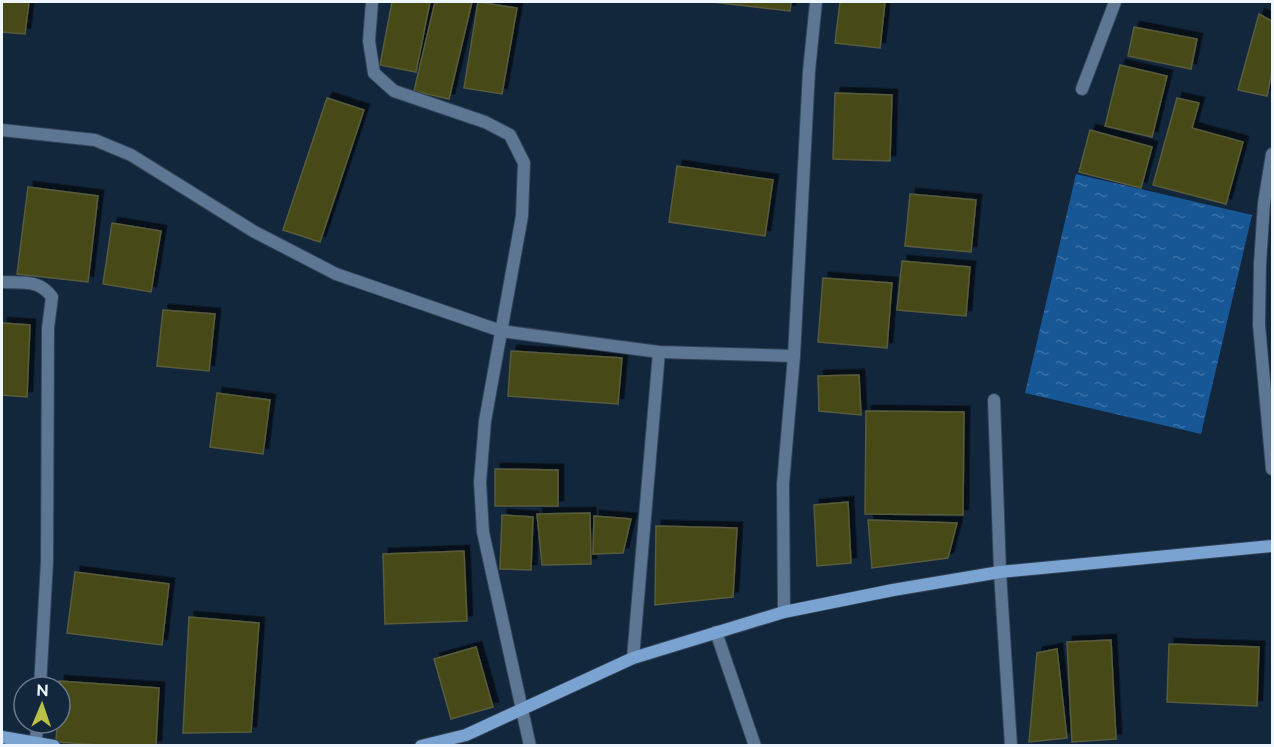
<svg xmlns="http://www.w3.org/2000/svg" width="1274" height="747" font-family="Raleway,sans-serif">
<defs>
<pattern id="water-ripples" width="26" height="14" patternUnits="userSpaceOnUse" patternTransform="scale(1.5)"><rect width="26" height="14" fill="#185796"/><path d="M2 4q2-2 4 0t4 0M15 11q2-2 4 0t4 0" fill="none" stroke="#3a70a6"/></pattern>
<filter id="shadow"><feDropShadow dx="5.5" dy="-5.5" stdDeviation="0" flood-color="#0009"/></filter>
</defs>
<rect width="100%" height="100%" fill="#12263c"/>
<path fill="url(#water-ripples)" d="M 1076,174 L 1252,215 L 1201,434 L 1025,393 Z"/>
<g fill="#474916" stroke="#595c3c" stroke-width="1.5" filter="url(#shadow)">
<path d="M 2,2 L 29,2 L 25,34 L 2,32 Z"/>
<path d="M 392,2 L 430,2 L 416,72 L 380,65 Z"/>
<path d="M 435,2 L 472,2 L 449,99 L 414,91 Z"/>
<path d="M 478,2 L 517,8 L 502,94 L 464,88 Z"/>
<path d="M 712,2 L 791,2 L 790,11 Z"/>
<path d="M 840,2 L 885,2 L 880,48 L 835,43 Z"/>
<path d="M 1259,14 L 1272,21 L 1272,72 L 1267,96 L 1238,90 Z"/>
<path d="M 1134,27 L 1197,39 L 1191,69 L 1128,56 Z"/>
<path d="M 1120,65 L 1167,76 L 1152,137 L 1105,126 Z"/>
<path d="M 835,93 L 892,95 L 890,161 L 833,159 Z"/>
<path d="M 327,98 L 364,110 L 320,242 L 283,230 Z"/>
<path d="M 1177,98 L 1199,103 L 1192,128 L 1243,142 L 1226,204 L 1153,185 Z"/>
<path d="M 1090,130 L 1152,147 L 1141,188 L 1079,172 Z"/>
<path d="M 677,166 L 773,180 L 765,236 L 669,222 Z"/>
<path d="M 28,187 L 98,196 L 88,282 L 17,274 Z"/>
<path d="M 910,194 L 976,200 L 971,252 L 905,246 Z"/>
<path d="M 112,223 L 161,231 L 151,292 L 103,284 Z"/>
<path d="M 902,261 L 970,267 L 966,316 L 897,310 Z"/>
<path d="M 823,278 L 892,283 L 887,348 L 818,342 Z"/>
<path d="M 163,310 L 215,314 L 209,371 L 157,366 Z"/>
<path d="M 2,323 L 30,325 L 27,397 L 2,395 Z"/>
<path d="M 511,351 L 622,358 L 618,404 L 508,396 Z"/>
<path d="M 859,375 L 861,415 L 819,411 L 818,376 Z"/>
<path d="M 217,393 L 270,400 L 263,454 L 210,447 Z"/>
<path d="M 866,411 L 964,412 L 963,515 L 865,514 Z"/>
<path d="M 495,469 L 558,470 L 558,506 L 495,506 Z"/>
<path d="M 848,502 L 851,563 L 817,566 L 814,505 Z"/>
<path d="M 590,513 L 591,564 L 542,565 L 537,514 Z"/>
<path d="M 502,515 L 533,517 L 531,570 L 500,569 Z"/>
<path d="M 594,516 L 631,519 L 623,553 L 593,554 Z"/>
<path d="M 868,520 L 957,523 L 948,558 L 872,568 Z"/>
<path d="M 656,526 L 737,528 L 733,597 L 655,605 Z"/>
<path d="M 464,551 L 467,621 L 385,624 L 383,554 Z"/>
<path d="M 75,572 L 169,584 L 162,645 L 67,633 Z"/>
<path d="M 189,617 L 259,623 L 251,732 L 183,733 Z"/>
<path d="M 1111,640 L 1116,739 L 1072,742 L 1067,642 Z"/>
<path d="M 1169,644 L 1259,647 L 1257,706 L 1167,702 Z"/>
<path d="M 476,647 L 493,707 L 451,719 L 434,659 Z"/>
<path d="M 1057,649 L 1067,738 L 1029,742 L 1037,653 Z"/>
<path d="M 59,681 L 159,688 L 156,746 L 117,746 L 56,742 L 57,723 L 60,723 Z"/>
</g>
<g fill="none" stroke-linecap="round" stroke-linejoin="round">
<defs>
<g id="street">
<path d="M 372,2 L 369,41 L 374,73 L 394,91 L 485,122 L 510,135 L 524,163 L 522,216 L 485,421 L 480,482 L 483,532 L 530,746"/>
<path d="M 1082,89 L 1115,2"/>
<path d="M 2,130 L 95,140 L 131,155 L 253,231 L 336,274 L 501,331 L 659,352 L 794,356"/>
<path d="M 1272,154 L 1264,203 L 1260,264 L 1259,325 L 1272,469"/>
<path d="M 2,282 C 22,283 39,279 52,297 L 48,328 L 47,561 L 40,687"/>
<path d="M 994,400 L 1000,572 L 1011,746"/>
<path d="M 784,612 L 783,484 L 794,356 L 809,71 L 816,2"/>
<path d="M 716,632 L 755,746"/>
<path d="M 633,658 L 659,352"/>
<path d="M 36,743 L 37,723"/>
</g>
<g id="secondary">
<path d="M 2,737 L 54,746"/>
<path d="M 421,746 L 466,735 L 633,658 L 784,612 L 893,590 L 1000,572 L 1272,546"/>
</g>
</defs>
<use href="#street" stroke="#314357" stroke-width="14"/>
<use href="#secondary" stroke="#314357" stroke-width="14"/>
<use href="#street" stroke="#5c7693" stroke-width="12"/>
<use href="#secondary" stroke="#7ba3d2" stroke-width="12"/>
</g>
<rect width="1274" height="747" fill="none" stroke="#eef6ff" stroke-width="6"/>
<g transform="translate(42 705) rotate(2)"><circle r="28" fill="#12263c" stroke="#6a798a" stroke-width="1.5"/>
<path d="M0-4.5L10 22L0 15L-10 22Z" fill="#bac046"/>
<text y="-9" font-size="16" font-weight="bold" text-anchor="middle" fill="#eef6ff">N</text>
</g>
</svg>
